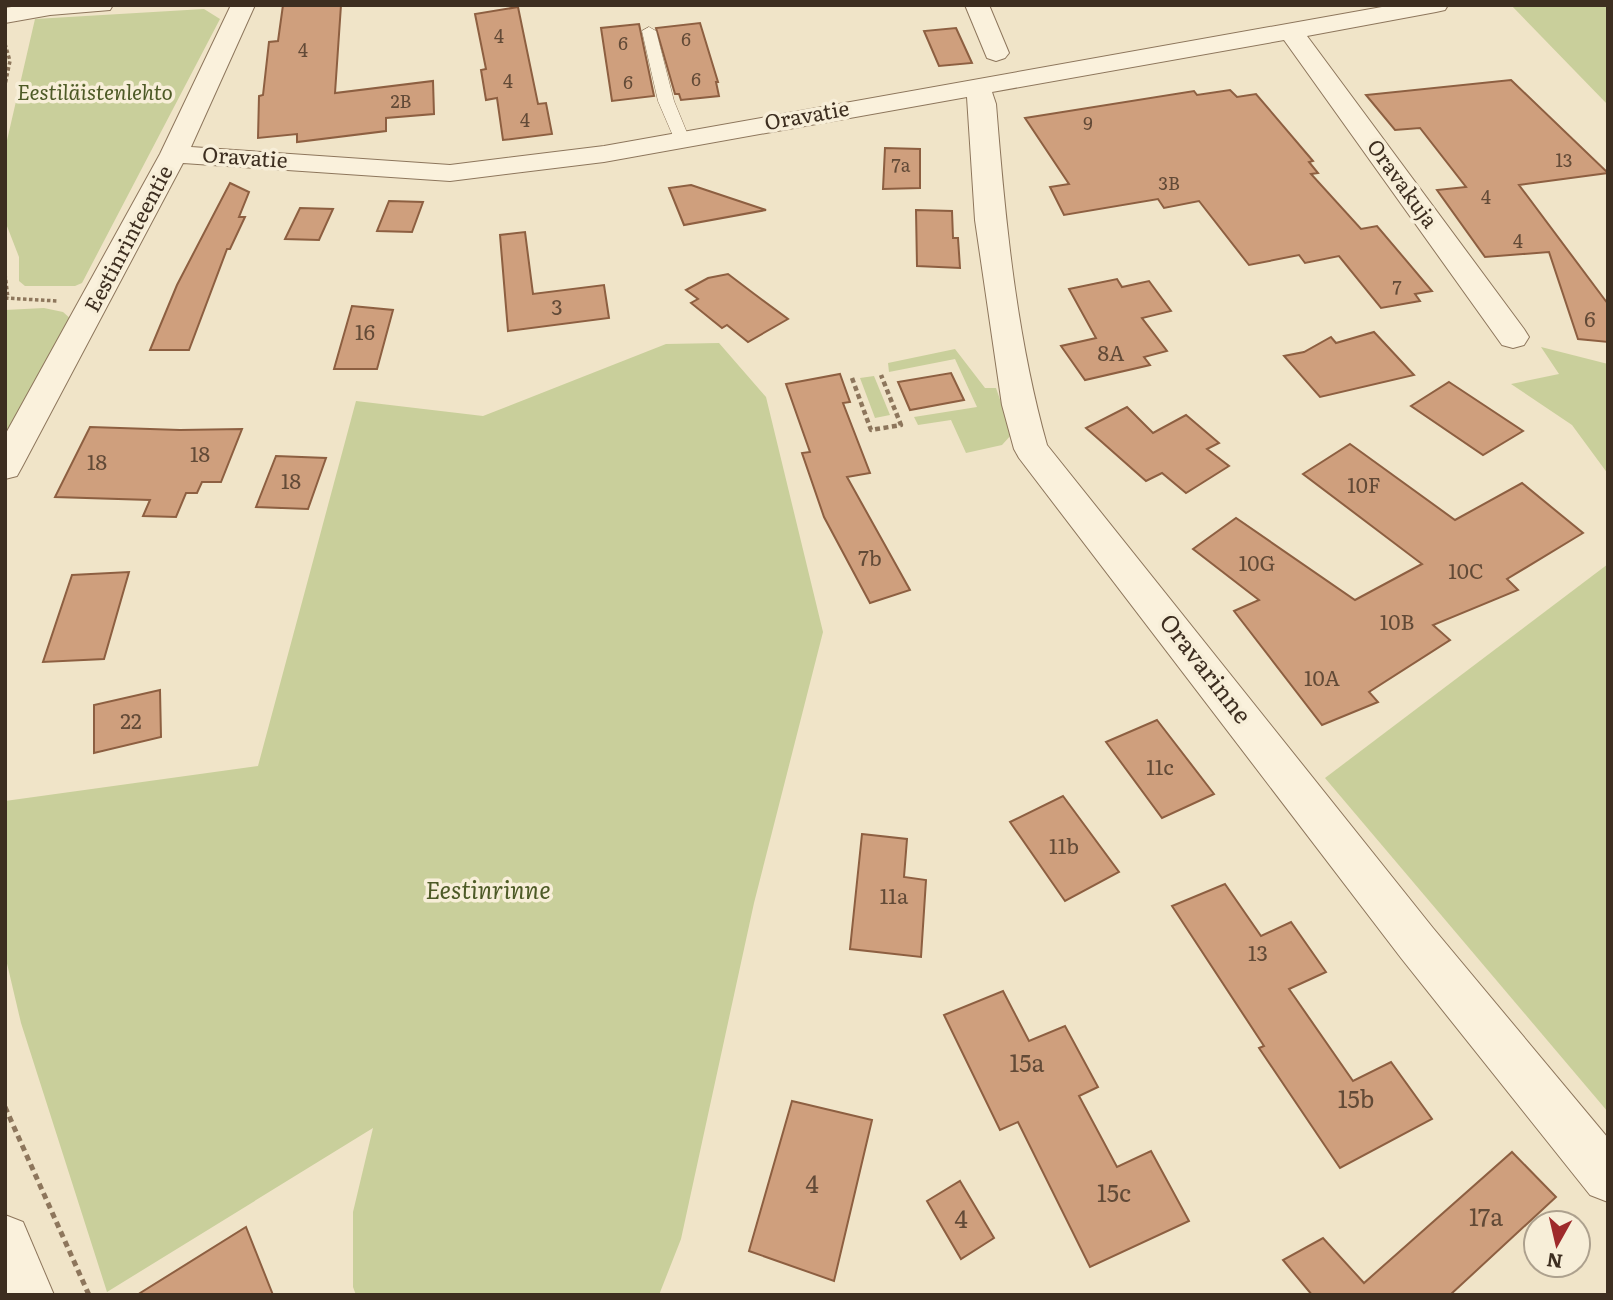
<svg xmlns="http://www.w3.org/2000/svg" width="1613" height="1300" font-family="Literata,serif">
<rect width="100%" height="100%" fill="#f0e4c8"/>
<g fill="#c9cf9b">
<path d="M 1511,5 L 1608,5 L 1608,105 Z"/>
<path d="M 204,9 L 220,19 L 82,283 L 75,286 L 25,286 L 19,281 L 19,257 L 5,221 L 5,149 L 35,19 Z"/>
<path d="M 44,308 L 63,312 L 72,320 L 5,439 L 5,310 Z"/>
<path d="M 719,343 L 766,397 L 823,632 L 754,903 L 681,1239 L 659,1295 L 356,1295 L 353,1287 L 353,1212 L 373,1128 L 107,1292 L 21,1023 L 5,955 L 5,801 L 258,766 L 356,401 L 483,416 L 666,344 Z"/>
<path d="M 1541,347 L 1608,364 L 1608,474 L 1572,425 L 1511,384 L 1559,374 Z"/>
<path d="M 955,349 L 985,388 L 996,388 L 1012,434 L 1002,445 L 966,453 L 951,420 L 918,425 L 914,417 L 977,407 L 955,359 L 889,372 L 888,363 Z"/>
<path d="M 874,376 L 890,415 L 875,418 L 860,378 Z"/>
<path d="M 1608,564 L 1608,1112 L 1325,778 Z"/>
</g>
<g fill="#cf9f7d" stroke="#8d5f41" stroke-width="2">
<path d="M 283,5 L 341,5 L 335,93 L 433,81 L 434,114 L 386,118 L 386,131 L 297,142 L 297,134 L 258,138 L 259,96 L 263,95 L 269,42 L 278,41 Z"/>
<path d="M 518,7 L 538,104 L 546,103 L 552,134 L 503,140 L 497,98 L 486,100 L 481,70 L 486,69 L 475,14 Z"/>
<path d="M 700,23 L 718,82 L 716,82 L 719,96 L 681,100 L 679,94 L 675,94 L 656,28 Z"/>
<path d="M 639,24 L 654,96 L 612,101 L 601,28 Z"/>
<path d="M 956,28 L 972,63 L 939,66 L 924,31 Z"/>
<path d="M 1511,80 L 1608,173 L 1519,185 L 1608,304 L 1608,342 L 1578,339 L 1549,252 L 1485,257 L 1437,190 L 1466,187 L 1420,128 L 1395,130 L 1366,95 Z"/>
<path d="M 1230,90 L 1237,97 L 1256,94 L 1313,161 L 1309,162 L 1318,173 L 1311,174 L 1361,229 L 1377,226 L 1432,291 L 1415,294 L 1420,301 L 1381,308 L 1339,256 L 1305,263 L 1299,255 L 1249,265 L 1199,201 L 1164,208 L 1158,199 L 1064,215 L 1050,187 L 1069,184 L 1025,118 L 1194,91 L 1197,95 Z"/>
<path d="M 885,148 L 920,149 L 920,188 L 883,189 Z"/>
<path d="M 230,183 L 249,192 L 239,217 L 245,217 L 230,249 L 227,249 L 189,350 L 150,350 L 177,285 Z"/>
<path d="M 691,185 L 766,210 L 684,225 L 669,188 Z"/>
<path d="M 389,201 L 423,202 L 412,232 L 377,231 Z"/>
<path d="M 300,208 L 333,209 L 319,240 L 285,239 Z"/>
<path d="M 916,210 L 952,211 L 953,238 L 958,238 L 960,268 L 917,266 Z"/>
<path d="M 525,232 L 533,294 L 604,285 L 609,318 L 508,331 L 500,235 Z"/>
<path d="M 728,274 L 753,293 L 788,319 L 748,342 L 727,325 L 722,328 L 691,303 L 698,299 L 686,290 L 708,278 Z"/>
<path d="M 1117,279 L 1122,287 L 1149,281 L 1171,311 L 1142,318 L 1167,351 L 1144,357 L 1150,365 L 1085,380 L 1061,346 L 1096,338 L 1069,289 Z"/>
<path d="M 352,306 L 393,310 L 377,369 L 334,369 Z"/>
<path d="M 1374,332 L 1414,375 L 1320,397 L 1284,356 L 1304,352 L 1331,337 L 1336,343 Z"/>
<path d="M 951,373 L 964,400 L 910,410 L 898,382 Z"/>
<path d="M 840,374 L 850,402 L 843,403 L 870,473 L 847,477 L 910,590 L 870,603 L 824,517 L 802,453 L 810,452 L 786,384 Z"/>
<path d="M 1449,382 L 1523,431 L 1483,455 L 1411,406 Z"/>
<path d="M 1127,407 L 1153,433 L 1186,415 L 1219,443 L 1207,449 L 1229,466 L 1186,493 L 1162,473 L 1146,481 L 1086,428 Z"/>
<path d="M 90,427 L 180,430 L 242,429 L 221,482 L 202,482 L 197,493 L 186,493 L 176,517 L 143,516 L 150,500 L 55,497 Z"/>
<path d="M 1350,444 L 1455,520 L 1522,483 L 1583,533 L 1507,579 L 1518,590 L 1433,625 L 1450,640 L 1369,692 L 1378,702 L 1322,725 L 1234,611 L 1259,600 L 1193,549 L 1236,518 L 1355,600 L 1422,564 L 1303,474 Z"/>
<path d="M 276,456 L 326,458 L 308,509 L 256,507 Z"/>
<path d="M 129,572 L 104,659 L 43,662 L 72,575 Z"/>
<path d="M 160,690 L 161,737 L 94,753 L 94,705 Z"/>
<path d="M 1157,720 L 1214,794 L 1162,818 L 1106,742 Z"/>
<path d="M 1063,796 L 1119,872 L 1065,901 L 1010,822 Z"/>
<path d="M 862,834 L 907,839 L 904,877 L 926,880 L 921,957 L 850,949 Z"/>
<path d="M 1225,884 L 1261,936 L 1291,922 L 1326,972 L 1289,989 L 1353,1081 L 1391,1062 L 1432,1119 L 1340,1168 L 1259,1048 L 1264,1046 L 1172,906 Z"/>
<path d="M 1003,991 L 1029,1041 L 1065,1026 L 1098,1087 L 1079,1096 L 1117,1167 L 1151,1151 L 1189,1221 L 1090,1267 L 1018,1122 L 1000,1130 L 944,1015 Z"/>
<path d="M 792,1101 L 872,1120 L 834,1281 L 749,1251 Z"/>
<path d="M 1512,1152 L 1556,1197 L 1450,1295 L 1312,1295 L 1283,1260 L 1323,1238 L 1364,1283 Z"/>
<path d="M 960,1181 L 994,1238 L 961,1259 L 927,1201 Z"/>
<path d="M 246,1227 L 273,1295 L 137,1295 Z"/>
</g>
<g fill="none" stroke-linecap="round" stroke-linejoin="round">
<defs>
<path id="lane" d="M 649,27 L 656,31 L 674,101 L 690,140 L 688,143 L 676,143 L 658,101 L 642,31 Z"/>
<g id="street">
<path d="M 24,5 L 113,5 L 110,10 L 50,15 L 5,23 L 5,8 Z"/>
<path d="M 231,5 L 255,5 L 191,147 L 450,165 L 604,146 L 1393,5 L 1448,5 L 1445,10 L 1436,12 L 1307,36 L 1524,329 L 1529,337 L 1524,345 L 1513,348 L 1502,345 L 1284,40 L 992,92 L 996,104 C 1005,218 1016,335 1047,445 L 1433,928 L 1608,1138 L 1608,1202 L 1590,1195 L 1401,958 L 1019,458 L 1014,449 L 1002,405 L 975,220 L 967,97 L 604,162 L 450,181 L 183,163 L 22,467 L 17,476 L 5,479 L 5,435 L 160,154 Z"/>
<path d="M 965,5 L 989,5 L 1009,53 L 1005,58 L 996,61 L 987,58 Z"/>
<path d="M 5,1215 L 23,1222 L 54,1295 L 5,1295 Z"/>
</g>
</defs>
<use href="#lane" stroke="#8d765c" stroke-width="1"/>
<use href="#street" stroke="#8d765c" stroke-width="2"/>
<g stroke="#8d765c" stroke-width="3.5" stroke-dasharray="3.5 2.5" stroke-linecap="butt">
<path d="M 5,44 L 10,61 L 5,85"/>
<path d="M 5,274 L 8,298"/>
<path d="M 5,298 L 57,301"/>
</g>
<path stroke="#8d765c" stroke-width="4.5" stroke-dasharray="5 3.5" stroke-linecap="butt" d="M 852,378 L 871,430 L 901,425 L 881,375"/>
<path stroke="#8d765c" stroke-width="5" stroke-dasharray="6 4.5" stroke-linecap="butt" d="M 5,1107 L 89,1295"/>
<use href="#lane" fill="#faf1dc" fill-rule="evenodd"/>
<use href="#street" fill="#faf1dc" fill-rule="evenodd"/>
</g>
<g text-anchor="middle" stroke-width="7" stroke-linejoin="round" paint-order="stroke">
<g font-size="18" fill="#624a37">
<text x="499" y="43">4</text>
<text x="686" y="46">6</text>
<text x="623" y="50">6</text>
<text x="303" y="57">4</text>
<text x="696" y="86">6</text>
<text x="508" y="88">4</text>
<text x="628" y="89">6</text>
<text x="401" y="108">2B</text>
<text x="525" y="127">4</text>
<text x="1088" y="130">9</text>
<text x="1564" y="167">13</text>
<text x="901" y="172">7a</text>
<text x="1169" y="190">3B</text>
<text x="1486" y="204">4</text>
<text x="1518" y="248">4</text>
<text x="1397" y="294">7</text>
</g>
<g font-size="21" font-style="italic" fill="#4d5a26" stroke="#f7eed8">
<text x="95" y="100">Eestiläistenlehto</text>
</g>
<g font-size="21" fill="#3d2e20" stroke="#f7eed8">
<text transform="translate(807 116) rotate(-10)" y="7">Oravatie</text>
<text transform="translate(245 158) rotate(4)" y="7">Oravatie</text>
<text transform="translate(1402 184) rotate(54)" y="7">Oravakuja</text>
<text transform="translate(129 239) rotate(-62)" y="7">Eestinrinteentie</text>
</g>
<g font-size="21" fill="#624a37">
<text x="557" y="315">3</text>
<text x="1590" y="327">6</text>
<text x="365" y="340">16</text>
<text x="1111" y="361">8A</text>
<text x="200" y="462">18</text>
<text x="97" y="470">18</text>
<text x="291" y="489">18</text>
<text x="1364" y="493">10F</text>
<text x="870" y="566">7b</text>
<text x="1257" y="571">10G</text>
<text x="1466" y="579">10C</text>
<text x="1397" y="630">10B</text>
<text x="1322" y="686">10A</text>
<text x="131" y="729">22</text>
<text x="1160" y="775">11c</text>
<text x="1064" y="854">11b</text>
<text x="894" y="904">11a</text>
<text x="1258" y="961">13</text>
</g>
<g font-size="24" fill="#3d2e20" stroke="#f7eed8">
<text transform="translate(1205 669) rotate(52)" y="8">Oravarinne</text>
</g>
<g font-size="24" font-style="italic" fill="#4d5a26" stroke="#f7eed8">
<text x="488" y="899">Eestinrinne</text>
</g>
<g font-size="24" fill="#624a37">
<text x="1027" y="1072">15a</text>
<text x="1356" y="1108">15b</text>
<text x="812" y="1193">4</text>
<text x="1114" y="1202">15c</text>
<text x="1486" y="1226">17a</text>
<text x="961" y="1228">4</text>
</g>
</g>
<rect width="1613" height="1300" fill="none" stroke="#3d2e20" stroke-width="14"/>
<g transform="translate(1557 1244) rotate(188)"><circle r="33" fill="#f7eed8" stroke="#ada18e" stroke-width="2"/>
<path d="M0-5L12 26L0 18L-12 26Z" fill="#9e2a2b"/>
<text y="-10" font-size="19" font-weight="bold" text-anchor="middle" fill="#3d2e20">N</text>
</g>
</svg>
